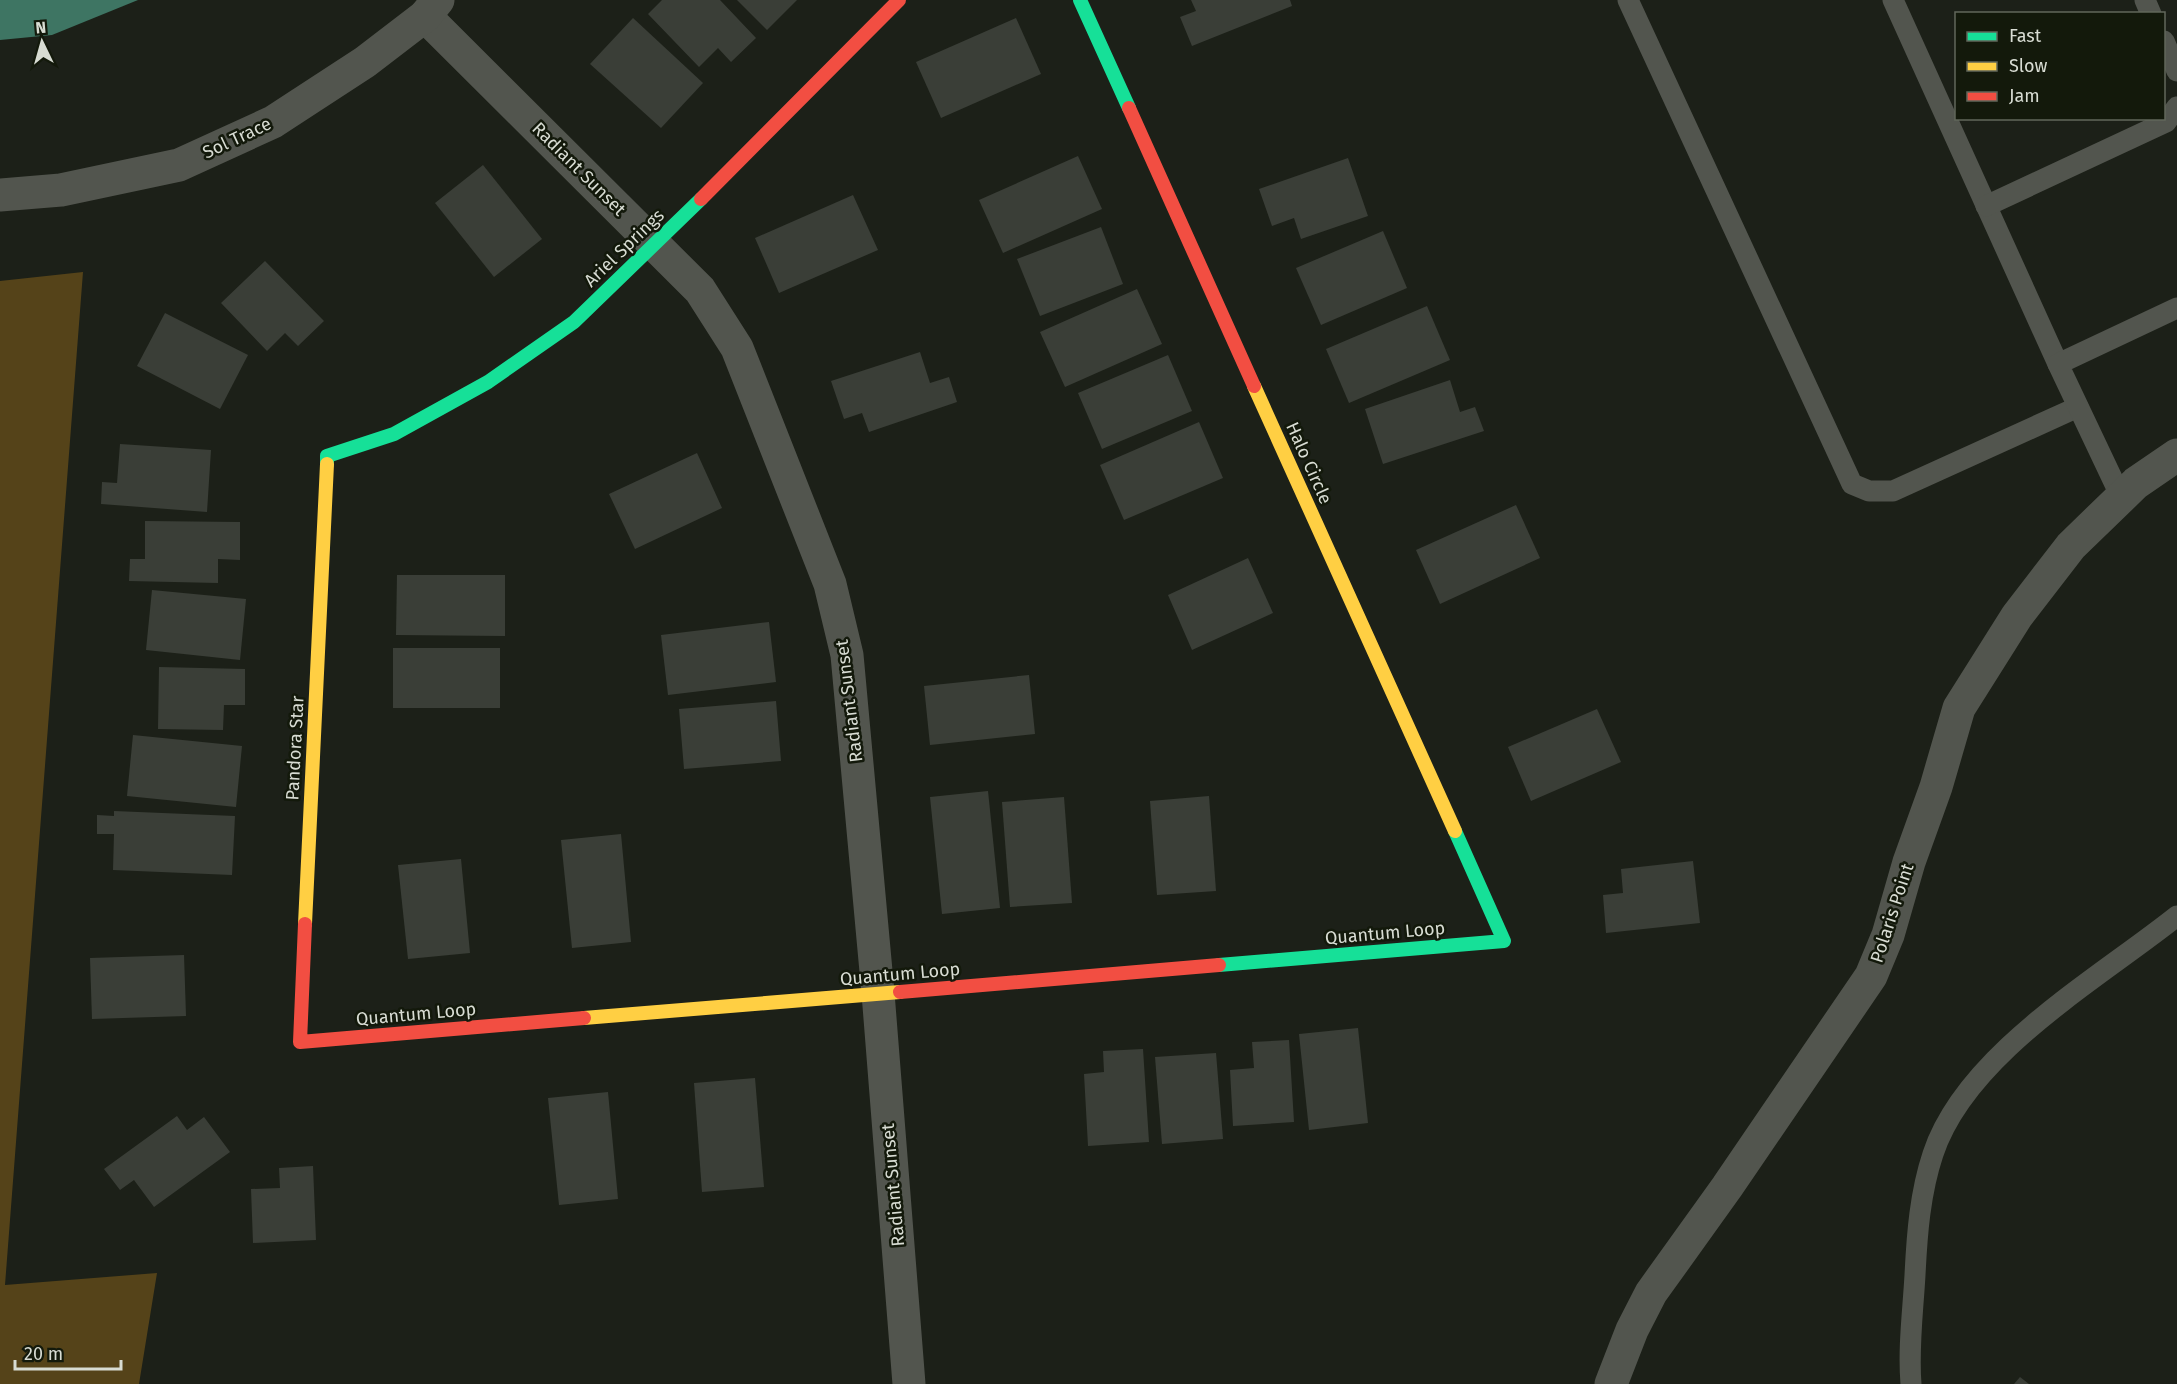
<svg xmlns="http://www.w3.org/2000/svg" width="2177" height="1384" font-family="'Fira Sans',sans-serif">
<rect width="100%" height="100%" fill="#1c2018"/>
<path fill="#554319" d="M 83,272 L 5,1285 L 157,1273 L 139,1384 L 0,1384 L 0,281 Z"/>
<path fill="#3e7563" d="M 0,0 L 138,0 L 52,35 L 0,40 Z"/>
<g fill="#3a3e37">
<path d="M 662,0 L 720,0 L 756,38 L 731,62 L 718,48 L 699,67 L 648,14 Z"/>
<path d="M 737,0 L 797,0 L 767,30 Z"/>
<path d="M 1191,0 L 1290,0 L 1292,6 L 1192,46 L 1180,17 L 1196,11 Z"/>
<path d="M 633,18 L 703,83 L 661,128 L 590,64 Z"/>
<path d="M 1016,18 L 1041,74 L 941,118 L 916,62 Z"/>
<path d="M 1078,156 L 1102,209 L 1003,253 L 979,200 Z"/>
<path d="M 1348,158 L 1368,216 L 1301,239 L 1294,218 L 1272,226 L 1259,189 Z"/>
<path d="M 483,165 L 542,239 L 494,277 L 435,203 Z"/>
<path d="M 853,195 L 878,250 L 779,293 L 755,238 Z"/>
<path d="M 1101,227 L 1123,284 L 1040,316 L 1017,259 Z"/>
<path d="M 1383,231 L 1407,288 L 1321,325 L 1296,268 Z"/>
<path d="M 265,261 L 324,321 L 298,346 L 285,333 L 267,351 L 221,303 Z"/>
<path d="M 1137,289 L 1162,344 L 1065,387 L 1040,332 Z"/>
<path d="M 1427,306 L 1450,360 L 1349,403 L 1326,349 Z"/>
<path d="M 165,313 L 248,355 L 220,409 L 137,366 Z"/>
<path d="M 920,352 L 930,383 L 949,377 L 957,402 L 869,432 L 862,413 L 844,419 L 831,381 Z"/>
<path d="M 1168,355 L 1192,411 L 1102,449 L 1078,393 Z"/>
<path d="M 1450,380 L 1460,412 L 1475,407 L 1484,431 L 1383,464 L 1365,409 Z"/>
<path d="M 1199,422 L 1223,478 L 1124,520 L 1100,465 Z"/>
<path d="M 120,444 L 211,450 L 207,512 L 101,504 L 102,482 L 117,483 Z"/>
<path d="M 697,453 L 722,508 L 635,549 L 609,494 Z"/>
<path d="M 1516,505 L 1540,558 L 1440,604 L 1416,550 Z"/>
<path d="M 145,521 L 240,522 L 240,560 L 218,559 L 218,583 L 129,581 L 130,559 L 145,559 Z"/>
<path d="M 1248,558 L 1273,613 L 1192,650 L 1168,595 Z"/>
<path d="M 397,575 L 505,575 L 505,636 L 396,635 Z"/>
<path d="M 152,590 L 246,599 L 240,660 L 146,650 Z"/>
<path d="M 769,622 L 776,682 L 668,695 L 661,635 Z"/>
<rect x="393" y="648" width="107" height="60"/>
<path d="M 159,667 L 245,669 L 245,705 L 224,705 L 223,730 L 158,729 Z"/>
<path d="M 1029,675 L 1035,734 L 930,745 L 924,686 Z"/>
<path d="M 776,701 L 781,761 L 684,769 L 679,709 Z"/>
<path d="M 1597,709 L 1621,762 L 1531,801 L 1508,747 Z"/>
<path d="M 133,735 L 242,746 L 236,807 L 127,796 Z"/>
<path d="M 988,791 L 1000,908 L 942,914 L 930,797 Z"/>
<path d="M 1209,796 L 1216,891 L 1157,895 L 1150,801 Z"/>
<path d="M 1064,797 L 1072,903 L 1010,907 L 1002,802 Z"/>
<path d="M 114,811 L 235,816 L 232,875 L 113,870 L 114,834 L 97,834 L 97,815 L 114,816 Z"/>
<path d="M 621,834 L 631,942 L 572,948 L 561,840 Z"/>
<path d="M 461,859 L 470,953 L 408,959 L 398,865 Z"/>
<path d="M 1693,861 L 1700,923 L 1606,933 L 1603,895 L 1623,893 L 1621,869 Z"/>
<path d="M 184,955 L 186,1016 L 92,1019 L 90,958 Z"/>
<path d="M 1358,1028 L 1368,1123 L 1309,1130 L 1299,1034 Z"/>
<path d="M 1289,1040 L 1294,1122 L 1233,1126 L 1230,1070 L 1254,1068 L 1252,1042 Z"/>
<path d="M 1143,1049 L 1149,1142 L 1088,1146 L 1084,1074 L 1104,1072 L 1103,1051 Z"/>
<path d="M 1216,1053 L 1223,1139 L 1162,1144 L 1155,1057 Z"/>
<path d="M 755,1078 L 764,1187 L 702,1192 L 694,1083 Z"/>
<path d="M 608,1092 L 618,1199 L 559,1205 L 548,1098 Z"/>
<path d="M 177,1116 L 187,1130 L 204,1117 L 230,1152 L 154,1207 L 134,1180 L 120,1190 L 104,1169 Z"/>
<path d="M 313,1166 L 316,1240 L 253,1243 L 251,1189 L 280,1188 L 279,1168 Z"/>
<path d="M 2020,1377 L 2029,1384 L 2014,1384 Z"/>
</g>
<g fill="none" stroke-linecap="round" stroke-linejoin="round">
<g stroke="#52554e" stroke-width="21">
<path d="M 1628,0 L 1852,484 L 1869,491 L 1893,491 L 2078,407"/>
<path d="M 1893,0 L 2058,364"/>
<path d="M 2145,0 L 2151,14"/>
<path d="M 2164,41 L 2177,71"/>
<path d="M 1986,206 L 2166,122 L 2177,107"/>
<path d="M 2121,497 L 2058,364 L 2177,308"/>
<path d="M 1911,1384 C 1908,1348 1913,1311 1915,1275 C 1917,1234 1920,1193 1933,1154 C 1966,1054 2098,979 2177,916"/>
</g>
<g stroke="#52554e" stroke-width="33">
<path d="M 425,16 L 700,290 L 737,348 L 830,584 L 847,655 L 878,993 L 909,1384"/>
<path d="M 0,195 L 61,190 L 179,165 L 273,122 L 365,62 L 425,16 L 438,0"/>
<path d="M 1611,1384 L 1632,1330 L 1651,1293 L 1727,1187 L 1871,976 L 1888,935 L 1909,862 L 1936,787 L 1959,708 L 2017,616 L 2071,546 L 2136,483 L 2177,455"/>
</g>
<g stroke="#16e098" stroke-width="14">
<path d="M 1080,0 L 1129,108"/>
<path d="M 327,464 L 327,456 L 394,434 L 488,382 L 574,322 L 701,199"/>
<path d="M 1219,965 L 1504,941 L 1455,831"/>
</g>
<g stroke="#ffcf43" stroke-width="14">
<path d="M 1254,386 L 1455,831"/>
<path d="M 305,924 L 327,464"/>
<path d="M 584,1018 L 900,992"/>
</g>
<g stroke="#f24e42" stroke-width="14">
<path d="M 1129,108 L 1254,386"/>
<path d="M 701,199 L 899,0"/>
<path d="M 305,924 L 300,1042 L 584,1018"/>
<path d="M 900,992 L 1219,965"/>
</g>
</g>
<g text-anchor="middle" stroke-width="5" stroke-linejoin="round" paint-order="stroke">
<g font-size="18" fill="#d8dcd3" stroke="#13190b">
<text transform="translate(237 138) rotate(-25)" y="6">Sol Trace</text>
<text transform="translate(579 169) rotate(45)" y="6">Radiant Sunset</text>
<text transform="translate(624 248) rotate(-44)" y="6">Ariel Springs</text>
<text transform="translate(1309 463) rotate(66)" y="6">Halo Circle</text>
<text transform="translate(849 701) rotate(-97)" y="6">Radiant Sunset</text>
<text transform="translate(295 748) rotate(-87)" y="6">Pandora Star</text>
<text transform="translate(1892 913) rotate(-72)" y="6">Polaris Point</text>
<text transform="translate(1385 933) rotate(-5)" y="6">Quantum Loop</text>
<text transform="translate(900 974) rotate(-5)" y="6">Quantum Loop</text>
<text transform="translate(416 1014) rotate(-5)" y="6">Quantum Loop</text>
<text transform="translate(893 1185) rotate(-95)" y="6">Radiant Sunset</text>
</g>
</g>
<rect x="1955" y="12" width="210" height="108" fill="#13190b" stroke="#62675b" stroke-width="1.5"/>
<rect x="1967" y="32" width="30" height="9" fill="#16e098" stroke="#62675b" stroke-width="1.5"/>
<text x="2009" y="42" font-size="18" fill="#d8dcd3">Fast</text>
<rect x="1967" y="62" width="30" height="9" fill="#ffcf43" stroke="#62675b" stroke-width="1.5"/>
<text x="2009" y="72" font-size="18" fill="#d8dcd3">Slow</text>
<rect x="1967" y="92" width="30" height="9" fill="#f24e42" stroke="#62675b" stroke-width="1.5"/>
<text x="2009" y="102" font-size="18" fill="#d8dcd3">Jam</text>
<g transform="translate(42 42) rotate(355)" stroke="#13190b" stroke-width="4.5" paint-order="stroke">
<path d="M0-4.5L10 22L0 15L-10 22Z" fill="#d8dcd3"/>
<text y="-9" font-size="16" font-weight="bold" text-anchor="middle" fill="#d8dcd3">N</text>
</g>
<path d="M15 1360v9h106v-9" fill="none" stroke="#d8dcd3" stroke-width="3"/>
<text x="24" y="1360" font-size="18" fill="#d8dcd3" stroke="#13190b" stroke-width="4.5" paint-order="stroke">20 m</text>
</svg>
